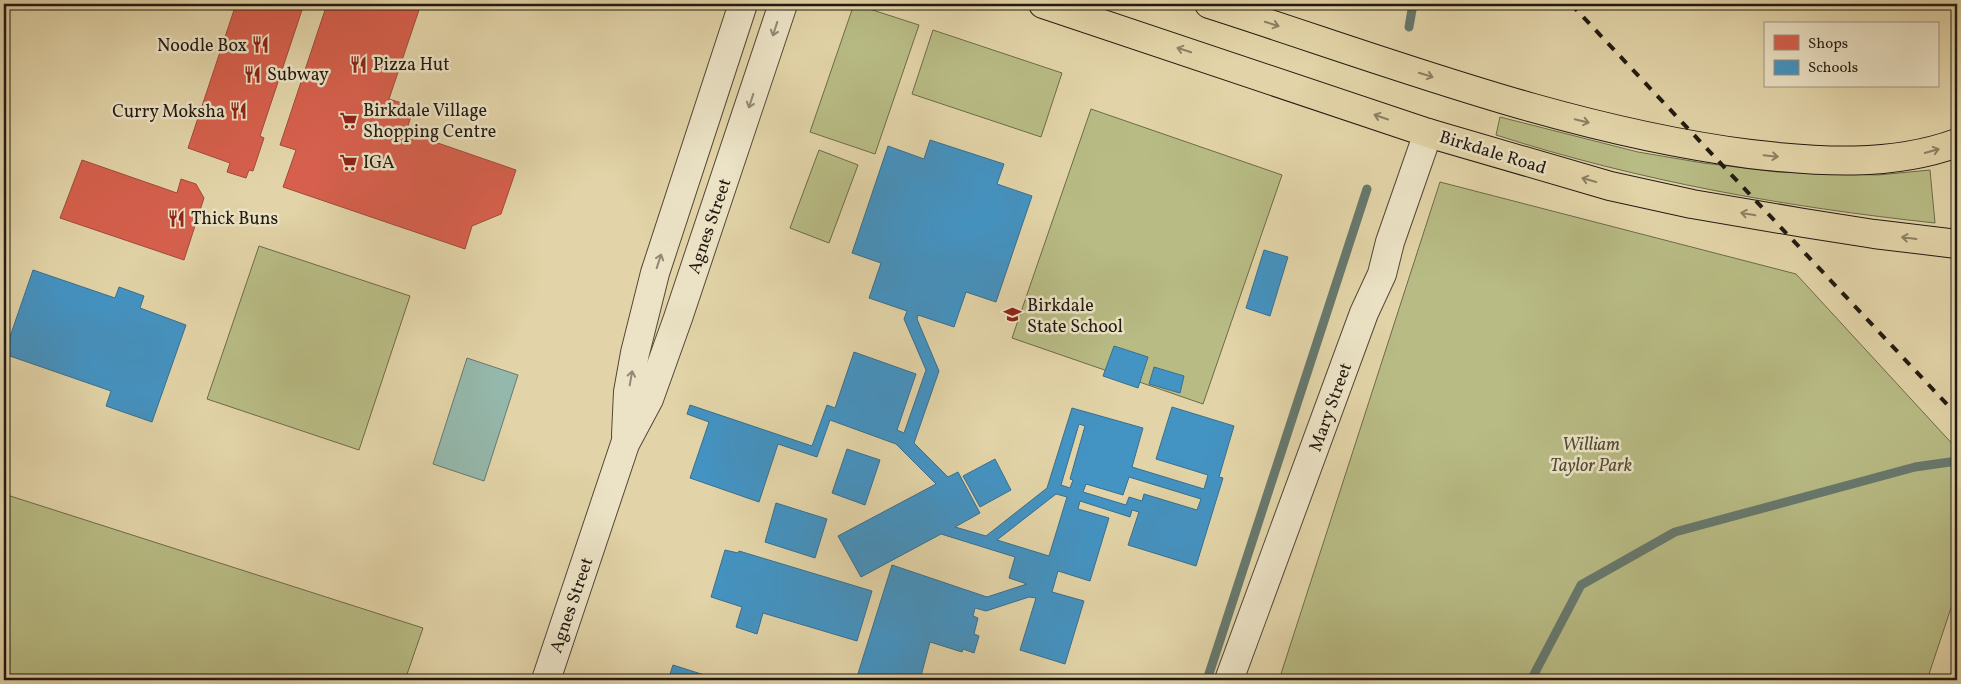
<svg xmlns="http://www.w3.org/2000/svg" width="1961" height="684" font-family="Vollkorn,serif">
<rect width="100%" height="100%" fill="#e2d4a8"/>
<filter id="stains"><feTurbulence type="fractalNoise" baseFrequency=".004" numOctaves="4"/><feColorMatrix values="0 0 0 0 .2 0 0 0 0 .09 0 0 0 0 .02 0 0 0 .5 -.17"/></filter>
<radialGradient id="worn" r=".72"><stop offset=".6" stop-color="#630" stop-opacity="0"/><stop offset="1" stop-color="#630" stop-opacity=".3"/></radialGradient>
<g fill="#b8bb84" stroke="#6d6a4a">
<path d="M 854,4 L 919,25 L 875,154 L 810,132 Z"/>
<path d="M 933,30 L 1062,73 L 1041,137 L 912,94 Z"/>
<path d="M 1091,109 L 1282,175 L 1203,404 L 1012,338 Z"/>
<path d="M 1500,117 L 1638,152 L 1703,163 L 1777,172 L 1878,175 L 1930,170 L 1935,223 C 1786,207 1639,181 1496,135 Z"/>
<path d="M 819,150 L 858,165 L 829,243 L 790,228 Z"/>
<path d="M 1440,182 L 1796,274 L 1957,449 L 1957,590 L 1927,680 L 1279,680 Z"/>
<path d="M 259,246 L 410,296 L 359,450 L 207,399 Z"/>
<path d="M 4,494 L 423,628 L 405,680 L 4,680 Z"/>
</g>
<path fill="#95b8ac" stroke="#67796e" d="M 467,358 L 518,375 L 484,481 L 433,464 Z"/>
<g fill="#d6604d" stroke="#a04b3b">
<path d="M 236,4 L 304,4 L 260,136 L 264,138 L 253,171 L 249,170 L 246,178 L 227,172 L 230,163 L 188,148 Z"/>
<path d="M 327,4 L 421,4 L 389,99 L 414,107 L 406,132 L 516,170 L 501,214 L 472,226 L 465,249 L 283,187 L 296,150 L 280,145 Z"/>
<path d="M 82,160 L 177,193 L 181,179 L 196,184 L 204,198 L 184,260 L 60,218 Z"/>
</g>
<g fill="#4393c3" stroke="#396f8e" fill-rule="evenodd">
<path d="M 930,140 L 1004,164 L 997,184 L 1032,196 L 996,302 L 966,292 L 954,327 L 918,315 L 917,319 L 939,371 L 914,443 L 948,477 L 958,472 L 980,513 L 955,527 L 986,536 L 1047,488 L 1072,408 L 1143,428 L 1132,467 L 1204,489 L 1208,475 L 1156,459 L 1172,407 L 1234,426 L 1219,477 L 1223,478 L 1196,566 L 1128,545 L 1139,512 L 1132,510 L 1130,517 L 1080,501 L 1078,509 L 1109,518 L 1090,581 L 1058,571 L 1052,592 L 1084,601 L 1065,664 L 1020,650 L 1036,598 L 1029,597 L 986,611 L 975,608 L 973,616 L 978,618 L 974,634 L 979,636 L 974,653 L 963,649 L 962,652 L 930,642 L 920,680 L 856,680 L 892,565 L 987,597 L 1027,584 L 1009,578 L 1015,557 L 941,534 L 861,577 L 838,536 L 936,484 L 896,444 L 830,420 L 817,457 L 778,444 L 759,502 L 690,478 L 709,422 L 687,414 L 690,405 L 812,446 L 827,405 L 835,408 L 854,352 L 916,374 L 897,430 L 904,433 L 926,370 L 904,319 L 907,311 L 869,298 L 881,263 L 852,253 L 888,146 L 924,159 ZM 1079,424 L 1085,426 L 1070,479 L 1073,480 L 1070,488 L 1061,485 ZM 1129,477 L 1201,499 L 1197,510 L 1144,494 L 1142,501 L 1129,497 L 1126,505 L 1083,492 L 1086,484 L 1123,495 ZM 1056,494 L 1067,497 L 1049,556 L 997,540 Z"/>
<path d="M 1264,250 L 1288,257 L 1270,316 L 1246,308 Z"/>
<path d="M 33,270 L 115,298 L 119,287 L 144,296 L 140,308 L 186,325 L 152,422 L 106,406 L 111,391 L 4,354 Z"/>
<path d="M 1114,346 L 1148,357 L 1138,388 L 1103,376 Z"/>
<path d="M 1154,367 L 1184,376 L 1180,393 L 1149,384 Z"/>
<path d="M 847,449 L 880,460 L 865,505 L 832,493 Z"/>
<path d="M 995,459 L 1011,490 L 980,507 L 963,476 Z"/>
<path d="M 776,503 L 827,519 L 815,558 L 765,542 Z"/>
<path d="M 725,550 L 738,553 L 739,551 L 872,591 L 857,641 L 763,613 L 757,634 L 736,627 L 742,607 L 711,597 Z"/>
<path d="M 673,665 L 720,680 L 668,680 Z"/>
</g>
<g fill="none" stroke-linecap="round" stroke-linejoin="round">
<g stroke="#67796e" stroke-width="9">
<path d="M 1409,27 L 1413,4"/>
<path d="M 1207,680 L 1367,189"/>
<path d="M 1531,680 L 1581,585 L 1675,532 L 1915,467 L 1957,461"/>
</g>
<defs>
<g id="minor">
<path d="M 626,435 L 628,392 L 635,353 L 655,273 L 743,4"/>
<path d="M 546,680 L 625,444 L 649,399 L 678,318 L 783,4"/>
<path d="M 1229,680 L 1364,313 L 1382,274 L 1390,242 L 1428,133"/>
</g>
<g id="major">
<path d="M 1043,4 L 1428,133 L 1610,186 L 1692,204 L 1804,223 L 1874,234 L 1957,244"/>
<path d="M 1209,4 C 1387,61 1564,130 1750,154 C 1819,162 1891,167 1957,143"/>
</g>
</defs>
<use href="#minor" stroke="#524837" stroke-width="30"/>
<use href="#major" stroke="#221a11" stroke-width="30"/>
<use href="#minor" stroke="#ece3c6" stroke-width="28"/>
<use href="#major" stroke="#e2d4a8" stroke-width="28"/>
<path stroke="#221a11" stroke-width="4" stroke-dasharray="9 9" stroke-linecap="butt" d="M 1571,4 L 1957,415"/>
</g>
<defs><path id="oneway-shaft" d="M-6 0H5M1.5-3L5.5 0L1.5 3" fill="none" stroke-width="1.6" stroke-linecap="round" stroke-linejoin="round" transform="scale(1.25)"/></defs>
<g stroke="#8c8064">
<use href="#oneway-shaft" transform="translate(1272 24) rotate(18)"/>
<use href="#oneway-shaft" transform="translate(1184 50) rotate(-162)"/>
<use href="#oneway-shaft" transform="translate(1426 75) rotate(17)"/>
<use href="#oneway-shaft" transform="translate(1381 117) rotate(-161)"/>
<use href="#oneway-shaft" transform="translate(1582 121) rotate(13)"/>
<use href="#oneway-shaft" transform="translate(1932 151) rotate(-16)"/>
<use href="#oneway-shaft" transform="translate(1771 156) rotate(6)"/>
<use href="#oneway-shaft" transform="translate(1589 180) rotate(-164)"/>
<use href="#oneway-shaft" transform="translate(1748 214) rotate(-170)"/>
<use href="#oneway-shaft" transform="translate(1909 238) rotate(-173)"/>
</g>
<g stroke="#918975">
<use href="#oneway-shaft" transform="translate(775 29) rotate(108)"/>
<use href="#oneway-shaft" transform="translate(751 101) rotate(108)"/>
<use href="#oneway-shaft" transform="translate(659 261) rotate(-72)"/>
<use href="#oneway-shaft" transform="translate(631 378) rotate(-80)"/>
</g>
<defs>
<symbol id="restaurant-bare" viewBox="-9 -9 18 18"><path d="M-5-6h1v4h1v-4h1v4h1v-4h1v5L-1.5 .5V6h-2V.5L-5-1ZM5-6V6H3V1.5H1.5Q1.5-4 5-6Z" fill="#8f2418" stroke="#ece3c6" stroke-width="2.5" paint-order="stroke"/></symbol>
<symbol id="supermarket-bare" viewBox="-9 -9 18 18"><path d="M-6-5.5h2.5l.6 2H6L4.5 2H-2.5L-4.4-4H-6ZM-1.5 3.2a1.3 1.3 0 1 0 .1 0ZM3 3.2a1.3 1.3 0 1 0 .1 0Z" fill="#8f2418" stroke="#ece3c6" stroke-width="2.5" paint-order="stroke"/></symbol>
<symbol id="school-bare" viewBox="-9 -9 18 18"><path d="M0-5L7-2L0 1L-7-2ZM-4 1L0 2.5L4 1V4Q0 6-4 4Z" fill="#8f2418" stroke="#ece3c6" stroke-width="2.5" paint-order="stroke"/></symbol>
</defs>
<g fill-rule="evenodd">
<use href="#restaurant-bare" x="248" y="32" width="25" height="25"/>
<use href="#restaurant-bare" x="346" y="52" width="25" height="25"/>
<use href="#restaurant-bare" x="240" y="62" width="25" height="25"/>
<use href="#restaurant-bare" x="226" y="98" width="25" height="25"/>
<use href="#supermarket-bare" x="336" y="108" width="25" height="25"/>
<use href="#supermarket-bare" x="336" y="150" width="25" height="25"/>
<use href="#restaurant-bare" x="164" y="206" width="25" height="25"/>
<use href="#school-bare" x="1000" y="302" width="25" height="25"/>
</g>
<g text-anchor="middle" stroke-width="5" stroke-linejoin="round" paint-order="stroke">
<g font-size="18" fill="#221a11" stroke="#ece3c6" text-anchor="start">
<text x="247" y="51" text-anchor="end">Noodle Box</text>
<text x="373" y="70">Pizza Hut</text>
<text x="267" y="80">Subway</text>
<text x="363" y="116">Birkdale Village<tspan x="363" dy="21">Shopping Centre</tspan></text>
<text x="225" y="117" text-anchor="end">Curry Moksha</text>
<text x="363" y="168">IGA</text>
<text x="191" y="224">Thick Buns</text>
<text x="1027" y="311">Birkdale<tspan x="1027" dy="21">State School</tspan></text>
</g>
<g font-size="18" fill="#221a11" stroke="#ece3c6">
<text transform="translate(1493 152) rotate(17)" y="6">Birkdale Road</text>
<text transform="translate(709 226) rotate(-71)" y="6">Agnes Street</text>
<text transform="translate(1330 407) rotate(-70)" y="6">Mary Street</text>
<text transform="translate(571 605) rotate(-71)" y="6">Agnes Street</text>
</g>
<g font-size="18" font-style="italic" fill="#4f4a34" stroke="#ece3c6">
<text x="1591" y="450">William<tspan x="1591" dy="21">Taylor Park</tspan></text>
</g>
</g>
<rect width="1961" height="684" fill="none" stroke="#e2d4a8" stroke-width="20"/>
<rect x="5" y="5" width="1951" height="674" fill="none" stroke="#221a11" stroke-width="2.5"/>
<rect x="10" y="10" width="1941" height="664" fill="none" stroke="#221a11"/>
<rect x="1764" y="22" width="175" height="65" fill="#ece3c6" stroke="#9b937e"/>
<rect x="1774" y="35" width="25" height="15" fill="#d6604d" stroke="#9b937e"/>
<text x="1808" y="48" font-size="15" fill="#221a11">Shops</text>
<rect x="1774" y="60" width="25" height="15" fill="#4393c3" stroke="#9b937e"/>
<text x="1808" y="72" font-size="15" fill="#221a11">Schools</text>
<rect width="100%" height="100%" filter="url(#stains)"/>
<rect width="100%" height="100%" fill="url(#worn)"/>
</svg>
